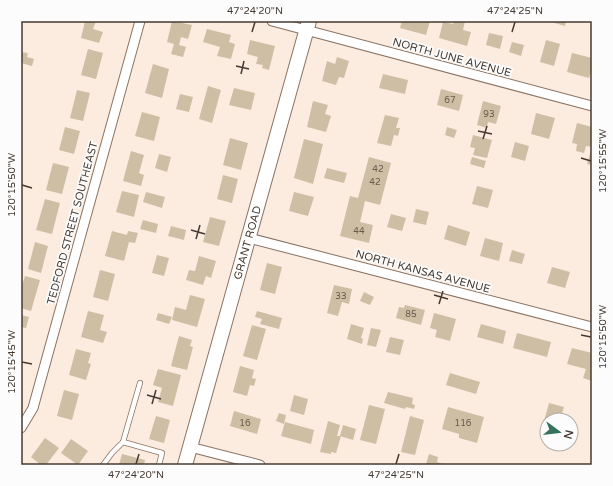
<svg xmlns="http://www.w3.org/2000/svg" width="613" height="486" font-family="'Varela Round',sans-serif">
<rect width="100%" height="100%" fill="#fcece0"/>
<g fill="#cebea4">
<path d="M 85,21 L 96,21 L 93,29 L 103,32 L 99,43 L 81,38 Z"/>
<path d="M 172,21 L 192,25 L 188,39 L 181,37 L 179,45 L 186,47 L 183,57 L 171,54 L 174,44 L 167,42 Z"/>
<path d="M 402,21 L 430,21 L 426,35 L 400,28 Z"/>
<path d="M 454,21 L 465,21 L 463,30 L 471,32 L 467,46 L 439,38 L 443,22 L 453,24 Z"/>
<path d="M 551,21 L 566,21 L 565,26 L 551,22 Z"/>
<path d="M 207,29 L 231,35 L 229,42 L 235,44 L 231,59 L 217,56 L 220,47 L 203,42 Z"/>
<path d="M 489,33 L 503,36 L 500,49 L 486,45 Z"/>
<path d="M 250,40 L 275,46 L 269,70 L 262,68 L 263,65 L 256,64 L 258,57 L 247,54 Z"/>
<path d="M 546,40 L 560,44 L 554,66 L 540,62 Z"/>
<path d="M 512,42 L 524,45 L 521,56 L 509,52 Z"/>
<path d="M 88,49 L 103,53 L 96,79 L 81,75 Z"/>
<path d="M 21,52 L 28,53 L 27,57 L 34,59 L 32,66 L 21,63 Z"/>
<path d="M 572,53 L 592,58 L 592,68 L 589,78 L 567,72 Z"/>
<path d="M 337,57 L 349,61 L 344,78 L 339,77 L 336,85 L 322,81 L 327,61 L 335,64 Z"/>
<path d="M 153,64 L 169,69 L 162,98 L 145,93 Z"/>
<path d="M 383,74 L 408,80 L 405,94 L 379,88 Z"/>
<path d="M 208,86 L 221,90 L 212,123 L 199,119 Z"/>
<path d="M 234,88 L 255,93 L 251,110 L 229,105 Z"/>
<path d="M 441,89 L 463,95 L 459,111 L 437,105 Z"/>
<path d="M 77,90 L 90,93 L 83,121 L 70,118 Z"/>
<path d="M 180,94 L 193,97 L 189,112 L 176,109 Z"/>
<path d="M 313,101 L 328,105 L 325,114 L 331,116 L 326,132 L 307,127 Z"/>
<path d="M 483,101 L 501,106 L 496,124 L 488,122 L 487,128 L 477,125 Z"/>
<path d="M 142,112 L 160,117 L 154,141 L 135,136 Z"/>
<path d="M 536,113 L 555,118 L 549,139 L 531,134 Z"/>
<path d="M 385,115 L 399,118 L 396,128 L 400,128 L 398,136 L 394,135 L 391,146 L 377,143 Z"/>
<path d="M 577,123 L 592,127 L 592,147 L 586,146 L 584,153 L 576,151 L 577,144 L 572,143 Z"/>
<path d="M 65,127 L 80,131 L 74,154 L 59,150 Z"/>
<path d="M 447,127 L 457,130 L 454,138 L 445,135 Z"/>
<path d="M 473,135 L 492,140 L 487,158 L 473,155 L 475,148 L 470,147 Z"/>
<path d="M 230,138 L 248,143 L 241,170 L 223,165 Z"/>
<path d="M 304,139 L 323,144 L 313,184 L 294,178 Z"/>
<path d="M 515,142 L 529,146 L 525,161 L 511,157 Z"/>
<path d="M 591,150 L 592,151 L 592,165 L 587,164 Z"/>
<path d="M 131,151 L 144,155 L 139,173 L 144,175 L 141,186 L 123,181 Z"/>
<path d="M 159,154 L 171,157 L 167,172 L 155,168 Z"/>
<path d="M 369,157 L 391,163 L 380,205 L 365,201 L 360,222 L 373,225 L 369,243 L 340,236 L 350,196 L 358,198 Z"/>
<path d="M 472,157 L 486,161 L 484,168 L 470,164 Z"/>
<path d="M 53,163 L 69,167 L 62,194 L 46,190 Z"/>
<path d="M 327,168 L 347,173 L 344,183 L 324,178 Z"/>
<path d="M 223,175 L 238,179 L 232,203 L 217,199 Z"/>
<path d="M 477,186 L 493,190 L 488,208 L 472,204 Z"/>
<path d="M 122,191 L 139,195 L 134,217 L 116,212 Z"/>
<path d="M 146,192 L 165,197 L 162,208 L 143,202 Z"/>
<path d="M 294,192 L 314,197 L 308,216 L 289,211 Z"/>
<path d="M 45,199 L 60,203 L 52,234 L 36,230 Z"/>
<path d="M 416,209 L 429,212 L 426,225 L 413,222 Z"/>
<path d="M 391,214 L 406,218 L 402,231 L 387,227 Z"/>
<path d="M 210,217 L 226,221 L 219,246 L 203,242 Z"/>
<path d="M 143,220 L 158,224 L 156,233 L 140,229 Z"/>
<path d="M 448,225 L 470,232 L 466,246 L 444,239 Z"/>
<path d="M 171,226 L 186,230 L 184,240 L 168,236 Z"/>
<path d="M 112,231 L 127,235 L 128,231 L 138,233 L 135,243 L 129,242 L 124,261 L 105,256 Z"/>
<path d="M 485,238 L 503,243 L 499,261 L 480,256 Z"/>
<path d="M 35,242 L 48,246 L 41,273 L 28,269 Z"/>
<path d="M 512,250 L 525,254 L 522,264 L 509,261 Z"/>
<path d="M 157,255 L 169,258 L 164,276 L 152,273 Z"/>
<path d="M 199,256 L 216,261 L 211,278 L 206,276 L 203,285 L 186,280 L 189,270 L 195,271 Z"/>
<path d="M 267,263 L 282,267 L 275,294 L 260,290 Z"/>
<path d="M 552,267 L 570,272 L 565,288 L 547,283 Z"/>
<path d="M 100,270 L 115,274 L 108,301 L 93,297 Z"/>
<path d="M 25,276 L 40,280 L 31,311 L 21,308 L 21,289 Z"/>
<path d="M 334,285 L 352,289 L 349,304 L 342,302 L 338,316 L 327,313 Z"/>
<path d="M 364,292 L 374,297 L 370,305 L 360,301 Z"/>
<path d="M 190,295 L 205,299 L 197,327 L 172,320 L 175,307 L 186,310 Z"/>
<path d="M 405,305 L 425,310 L 421,325 L 396,318 L 399,307 L 404,308 Z"/>
<path d="M 88,311 L 104,315 L 100,330 L 107,332 L 103,343 L 81,337 Z"/>
<path d="M 257,311 L 282,318 L 279,329 L 260,324 L 262,319 L 255,317 Z"/>
<path d="M 158,313 L 172,317 L 169,324 L 156,320 Z"/>
<path d="M 434,313 L 456,319 L 450,341 L 435,337 L 437,330 L 430,328 Z"/>
<path d="M 21,315 L 29,317 L 26,328 L 21,327 Z"/>
<path d="M 351,324 L 364,328 L 361,338 L 363,339 L 362,344 L 347,339 Z"/>
<path d="M 481,324 L 506,331 L 503,344 L 477,337 Z"/>
<path d="M 252,325 L 266,329 L 257,360 L 243,356 Z"/>
<path d="M 371,328 L 381,330 L 376,347 L 367,345 Z"/>
<path d="M 517,333 L 551,342 L 547,357 L 513,348 Z"/>
<path d="M 179,336 L 192,340 L 190,346 L 193,347 L 187,370 L 171,366 Z"/>
<path d="M 390,337 L 404,340 L 400,355 L 386,352 Z"/>
<path d="M 572,348 L 592,353 L 592,381 L 583,378 L 586,369 L 567,364 Z"/>
<path d="M 76,349 L 91,353 L 88,363 L 91,364 L 86,380 L 69,375 Z"/>
<path d="M 240,366 L 254,370 L 252,378 L 256,379 L 254,386 L 250,385 L 247,396 L 233,392 Z"/>
<path d="M 158,369 L 181,375 L 173,406 L 158,402 L 162,388 L 153,385 Z"/>
<path d="M 450,373 L 480,382 L 476,394 L 446,385 Z"/>
<path d="M 64,390 L 79,394 L 72,420 L 57,416 Z"/>
<path d="M 388,392 L 413,398 L 412,404 L 415,405 L 414,409 L 406,407 L 405,409 L 384,403 Z"/>
<path d="M 294,395 L 308,399 L 304,415 L 290,411 Z"/>
<path d="M 549,403 L 564,407 L 560,420 L 544,421 Z"/>
<path d="M 369,405 L 385,409 L 376,444 L 360,440 Z"/>
<path d="M 448,407 L 484,417 L 477,443 L 459,438 L 459,434 L 442,429 Z"/>
<path d="M 234,411 L 261,419 L 257,434 L 230,426 Z"/>
<path d="M 279,413 L 286,415 L 284,424 L 276,421 Z"/>
<path d="M 156,416 L 170,420 L 164,443 L 149,439 Z"/>
<path d="M 410,416 L 424,420 L 415,455 L 401,452 Z"/>
<path d="M 328,421 L 340,425 L 337,436 L 341,436 L 336,453 L 331,452 L 331,454 L 320,452 Z"/>
<path d="M 285,422 L 314,430 L 311,444 L 281,436 Z"/>
<path d="M 343,425 L 356,429 L 353,440 L 340,436 Z"/>
<path d="M 45,438 L 59,448 L 46,465 L 41,465 L 31,457 Z"/>
<path d="M 71,439 L 88,451 L 78,465 L 61,453 Z"/>
<path d="M 122,454 L 145,460 L 144,465 L 119,465 Z"/>
<path d="M 429,454 L 438,457 L 437,462 L 446,465 L 426,464 Z"/>
</g>
<g fill="none" stroke-linecap="round" stroke-linejoin="round">
<defs>
<g id="service">
<path d="M 140,383 L 123,442 L 162,453 L 159,465"/>
<path d="M 103,465 L 112,453 L 123,442"/>
</g>
<g id="minor">
<path d="M 272,21 L 592,106"/>
<path d="M 249,238 L 592,327"/>
<path d="M 21,428 L 33,408 L 140,21"/>
<path d="M 190,447 L 260,465"/>
</g>
<g id="primary">
<path id="s1" d="M 185,465 L 309,21"/>
</g>
</defs>
<use href="#service" stroke="#8b7362" stroke-width="6"/>
<use href="#minor" stroke="#8b7362" stroke-width="11"/>
<use href="#primary" stroke="#8b7362" stroke-width="16"/>
<use href="#service" stroke="#fff" stroke-width="4.5"/>
<use href="#minor" stroke="#fff" stroke-width="9"/>
<use href="#primary" stroke="#fff" stroke-width="14"/>
</g>
<path fill="none" stroke="#453a32" stroke-width="1.5" d="M 252,32 L 255,22M 512,32 L 515,22M 236,66 L 249,69M 241,74 L 244,61M 478,131 L 492,134M 483,139 L 487,126M 581,158 L 591,161M 22,185 L 32,188M 191,230 L 205,234M 196,239 L 200,225M 434,295 L 448,299M 439,304 L 443,291M 581,335 L 591,337M 22,362 L 32,364M 147,395 L 161,399M 152,404 L 156,390M 136,464 L 139,454M 396,464 L 399,454"/>
<g text-anchor="middle" stroke-width="3.5" stroke-linejoin="round" paint-order="stroke">
<g font-size="9" fill="#675b4e">
<text x="450" y="103">67</text>
<text x="489" y="117">93</text>
<text x="378" y="172">42</text>
<text x="375" y="185">42</text>
<text x="359" y="234">44</text>
<text x="341" y="299">33</text>
<text x="411" y="317">85</text>
<text x="245" y="426">16</text>
<text x="463" y="426">116</text>
</g>
<g font-size="11" fill="#453a32" stroke="#fcfcfc">
<text transform="translate(452 57) rotate(15)" y="4">NORTH JUNE AVENUE</text>
<text transform="translate(72 223) rotate(-75)" y="4">TEDFORD STREET SOUTHEAST</text>
<text dy="4" stroke="none"><textPath href="#s1" startOffset="231">GRANT ROAD</textPath></text>
<text transform="translate(423 271) rotate(15)" y="4">NORTH KANSAS AVENUE</text>
</g>
</g>
<rect width="613" height="486" fill="none" stroke="#fcfcfc" stroke-width="44"/>
<g transform="translate(559 432) rotate(105)"><circle r="19" fill="#fcfcfc" stroke="#b3aeab"/>
<path d="M0-3L7 15L0 10L-7 15Z" fill="#35735f"/>
<text y="-6" font-size="11" font-weight="bold" text-anchor="middle" fill="#453a32">N</text>
</g>
<rect x="22" y="22" width="569" height="442" fill="none" stroke="#453a32" stroke-width="1.5"/>
<g font-size="10" text-anchor="middle" fill="#453a32">
<text x="255" y="14">47°24'20"N</text>
<text x="515" y="14">47°24'25"N</text>
<text transform="translate(602 161) rotate(-90)" y="4">120°15'55"W</text>
<text transform="translate(11 185) rotate(-90)" y="4">120°15'50"W</text>
<text transform="translate(602 337) rotate(-90)" y="4">120°15'50"W</text>
<text transform="translate(11 362) rotate(-90)" y="4">120°15'45"W</text>
<text x="136" y="478">47°24'20"N</text>
<text x="396" y="478">47°24'25"N</text>
</g>
</svg>
